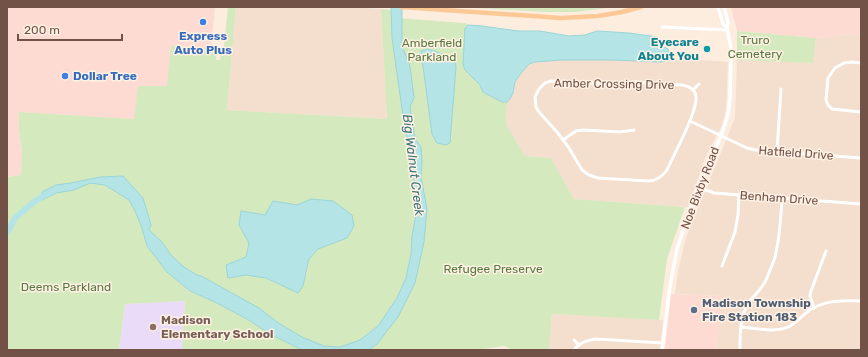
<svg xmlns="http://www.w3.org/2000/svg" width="868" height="357" font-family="Rubik,sans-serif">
<rect width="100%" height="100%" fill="#fceddf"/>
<g fill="#f4dece">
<path d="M 236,7 L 351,7 L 381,9 L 387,119 L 227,110 Z"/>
<path d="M 851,34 L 861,36 L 861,350 L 716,350 L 722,296 L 675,294 L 678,271 L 686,238 L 735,118 L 737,60 L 813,63 L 816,38 Z"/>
<path d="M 684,59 L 728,62 L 726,109 L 722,125 L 705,158 L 688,207 L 574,199 L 551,158 L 525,156 L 506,124 L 507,102 L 510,99 L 513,93 L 515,82 L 521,73 L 529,64 L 535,62 L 561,60 L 613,60 L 660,62 Z"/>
<path d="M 552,314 L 663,320 L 660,350 L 549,350 Z"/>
</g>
<g fill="#fddad2">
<path d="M 7,7 L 215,7 L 211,48 L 167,86 L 134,119 L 19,112 L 19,131 L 22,152 L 21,175 L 7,177 Z"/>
<path d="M 731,7 L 861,7 L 861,36 L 851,34 L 816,38 L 737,31 Z"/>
<path d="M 671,294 L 722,296 L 716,350 L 665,350 Z"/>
</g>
<path fill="#eadcf8" d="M 185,301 L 182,350 L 119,350 L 125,304 Z"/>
<g fill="#d5e9be" fill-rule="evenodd">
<path d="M 228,7 L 236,7 L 227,110 L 387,119 L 381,9 L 391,10 L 392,38 L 404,123 L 409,147 L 417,209 L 412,236 L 411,254 L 406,278 L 397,298 L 378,326 L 360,340 L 340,347 L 324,346 L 302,337 L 277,322 L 259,308 L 203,277 L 195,274 L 184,267 L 171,255 L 162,242 L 148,230 L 143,198 L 123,176 L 100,177 L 71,183 L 56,185 L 42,200 L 56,193 L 74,190 L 89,181 L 105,185 L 129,200 L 135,211 L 142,228 L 147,246 L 167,272 L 189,291 L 215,302 L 247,319 L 270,334 L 302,350 L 182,350 L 185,301 L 125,304 L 119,350 L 7,350 L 7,177 L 21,175 L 22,152 L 19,131 L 19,112 L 134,119 L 138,86 L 167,86 L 171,46 L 210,48 L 211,46 L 217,47 L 216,60 L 220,60 L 221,47 L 224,47 ZM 311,199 L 347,238 L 318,249 L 309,259 L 307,273 L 298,293 L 266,278 L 246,275 L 226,265 L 246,257 L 249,243 L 239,225 L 265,215 L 273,201 L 297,205 Z"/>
<path d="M 459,7 L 614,7 L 576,12 L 546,12 Z"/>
<path d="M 398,18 L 463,23 L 466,23 L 468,25 L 465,28 L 463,64 L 465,70 L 480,85 L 483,92 L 502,102 L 507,102 L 506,124 L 525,156 L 551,158 L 574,199 L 685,207 L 667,259 L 659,320 L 552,314 L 549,350 L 513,350 L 504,346 L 484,349 L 484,350 L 369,350 L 410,288 L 423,188 C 421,174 422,161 421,147 L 414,146 Z"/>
<path d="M 737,31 L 816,38 L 813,63 L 737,60 Z"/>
</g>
<g fill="#b4e4e5" stroke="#9ad5d7">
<path d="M 391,7 L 402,7 L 402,46 L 410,66 L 414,98 L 410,107 L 415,139 L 421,147 L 422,162 L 421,177 L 427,209 L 424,242 L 415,283 L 398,317 L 377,344 L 369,350 L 302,350 L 270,334 L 247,319 L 215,302 L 190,291 L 167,272 L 147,246 L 142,228 L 135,211 L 129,200 L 105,185 L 90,183 L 74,190 L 56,193 L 42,200 L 42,192 L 56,185 L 71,183 L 100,177 L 123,176 L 143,198 L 151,225 L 149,230 L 162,242 L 171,255 L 184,267 L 195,274 L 203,277 L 259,308 L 277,322 L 302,337 L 324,346 L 340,347 L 360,340 L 378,326 L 397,298 L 406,278 L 411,254 L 412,236 L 417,209 L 409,147 L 404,123 L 392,38 Z"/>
<path d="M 468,25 L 482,26 L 518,31 L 540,31 L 569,36 L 585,35 L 597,31 L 629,33 L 657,37 L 659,45 L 668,49 C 669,54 668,57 665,61 L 660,62 L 613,60 L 561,60 L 535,62 L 529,64 L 521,73 L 515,82 L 513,93 L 510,99 L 507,102 L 502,102 L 483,92 L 480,85 L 465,70 L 463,64 L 465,28 Z"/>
<path d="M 427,49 L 435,51 L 455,61 L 456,67 L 450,143 L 446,145 L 437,143 L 432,134 L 421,51 Z"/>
<path d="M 311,199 L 333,201 L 352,215 L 354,226 L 347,238 L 318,249 L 309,259 L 303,286 L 298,293 L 266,278 L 246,275 L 228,278 L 226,265 L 246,257 L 249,243 L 239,225 L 241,211 L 265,215 L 273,201 L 297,205 Z"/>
</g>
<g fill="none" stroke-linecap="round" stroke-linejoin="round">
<path stroke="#b4e4e5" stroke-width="6" d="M 7,233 L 15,218 L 35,201 L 48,193"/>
<g stroke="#fff" stroke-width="3">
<path d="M 662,27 L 728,30"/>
<path d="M 861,63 L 852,62 L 844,63 L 835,68 L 828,78 L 826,100 L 828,105 L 832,109 L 861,112"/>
<path d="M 551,81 L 609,84 L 636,82 L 682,85 C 688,86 695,89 696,96 C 698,111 674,154 667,170 C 662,177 656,181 648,181 L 598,178 L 589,175 L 582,170 L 569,148 L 557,132 L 539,112 L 536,107 L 535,97 L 539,89 L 545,83 Z"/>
<path d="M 693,90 L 699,84"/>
<path d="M 690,121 L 747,148 L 756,150 L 861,158"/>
<path d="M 563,140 L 576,131 L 583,130 L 620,132 L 634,130"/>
<path d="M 777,152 L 781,89"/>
<path d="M 698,187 L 714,193 L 861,204"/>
<path d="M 722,266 L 735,232 L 738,215 L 739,195"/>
<path d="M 814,308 L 810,296 L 811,291 L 826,251"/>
<path d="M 741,327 C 755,328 775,333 788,327 C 795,324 801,317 807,312 C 823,300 842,300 861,301"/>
<path d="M 574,340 L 579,345"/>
<path d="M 574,350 C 579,343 587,340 596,339 L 663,343"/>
<path d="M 740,350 C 740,334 740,315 749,302 C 755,294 762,289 766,280 C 769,272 773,264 775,257 C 780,237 781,218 782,198"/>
</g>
<g stroke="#fff" stroke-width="3.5">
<path d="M 718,7 L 723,24 L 727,27"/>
<path d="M 662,350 L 670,286 L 677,249 L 698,187 L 705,170 L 721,136 L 728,114 L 730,98 L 731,49 L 727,27 L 728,23 L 724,7"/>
</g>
<path stroke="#fcc996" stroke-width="4.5" d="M 401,7 L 561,18 L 598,16 L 622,12 L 641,7"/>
</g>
<g fill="#3f7fe0" stroke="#fff2e5" stroke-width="1.5">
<circle cx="203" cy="22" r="4"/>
<circle cx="65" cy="76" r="4"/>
</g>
<circle fill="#0f9aa8" stroke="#fff2e5" stroke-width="1.5" cx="707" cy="49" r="4"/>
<circle fill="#5c6f8a" stroke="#fff2e5" stroke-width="1.5" cx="694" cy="310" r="4"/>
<circle fill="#8d6e63" stroke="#fff2e5" stroke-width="1.5" cx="153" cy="327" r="4"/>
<g text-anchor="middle" stroke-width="3" stroke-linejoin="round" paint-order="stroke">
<g font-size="12" font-weight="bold" fill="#366cbe" stroke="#fff2e5">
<text x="203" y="40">Express<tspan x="203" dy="14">Auto Plus</tspan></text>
<text x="73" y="80" text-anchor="start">Dollar Tree</text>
</g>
<g font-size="12" fill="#57783f" stroke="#fff2e5">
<text x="755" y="44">Truro<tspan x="755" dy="14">Cemetery</tspan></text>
<text x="432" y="47">Amberfield<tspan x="432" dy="14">Parkland</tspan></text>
<text x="493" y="273">Refugee Preserve</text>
<text x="66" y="291">Deems Parkland</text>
</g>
<g font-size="12" font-weight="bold" fill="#0d838f" stroke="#fff2e5" text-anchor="end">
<text x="699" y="46">Eyecare<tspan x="699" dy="14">About You</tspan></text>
</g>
<g font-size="12" fill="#725147" stroke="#fff2e5">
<text transform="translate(614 84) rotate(1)" y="4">Amber Crossing Drive</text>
<text transform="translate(796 153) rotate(4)" y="4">Hatfield Drive</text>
<text transform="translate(700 188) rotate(-69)" y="4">Noe Bixby Road</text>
<text transform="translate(779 198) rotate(4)" y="4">Benham Drive</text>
</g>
<g font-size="12" font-weight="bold" fill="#4e5e75" stroke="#fff2e5" text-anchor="start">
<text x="702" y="307">Madison Township<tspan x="702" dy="14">Fire Station 183</tspan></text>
</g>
<g font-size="12" font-weight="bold" fill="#785e54" stroke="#fff2e5" text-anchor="start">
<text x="161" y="324">Madison<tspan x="161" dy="14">Elementary School</tspan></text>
</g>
<g font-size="13" font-style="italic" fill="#3b7678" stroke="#fff2e5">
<text transform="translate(414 165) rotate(83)" y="5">Big Walnut Creek</text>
</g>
</g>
<rect width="868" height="357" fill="none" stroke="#725147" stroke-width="16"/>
<path d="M18 34v6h104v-6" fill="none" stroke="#725147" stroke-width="2"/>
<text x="24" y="34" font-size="12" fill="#725147" stroke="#fff2e5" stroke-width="3" paint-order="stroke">200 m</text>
</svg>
